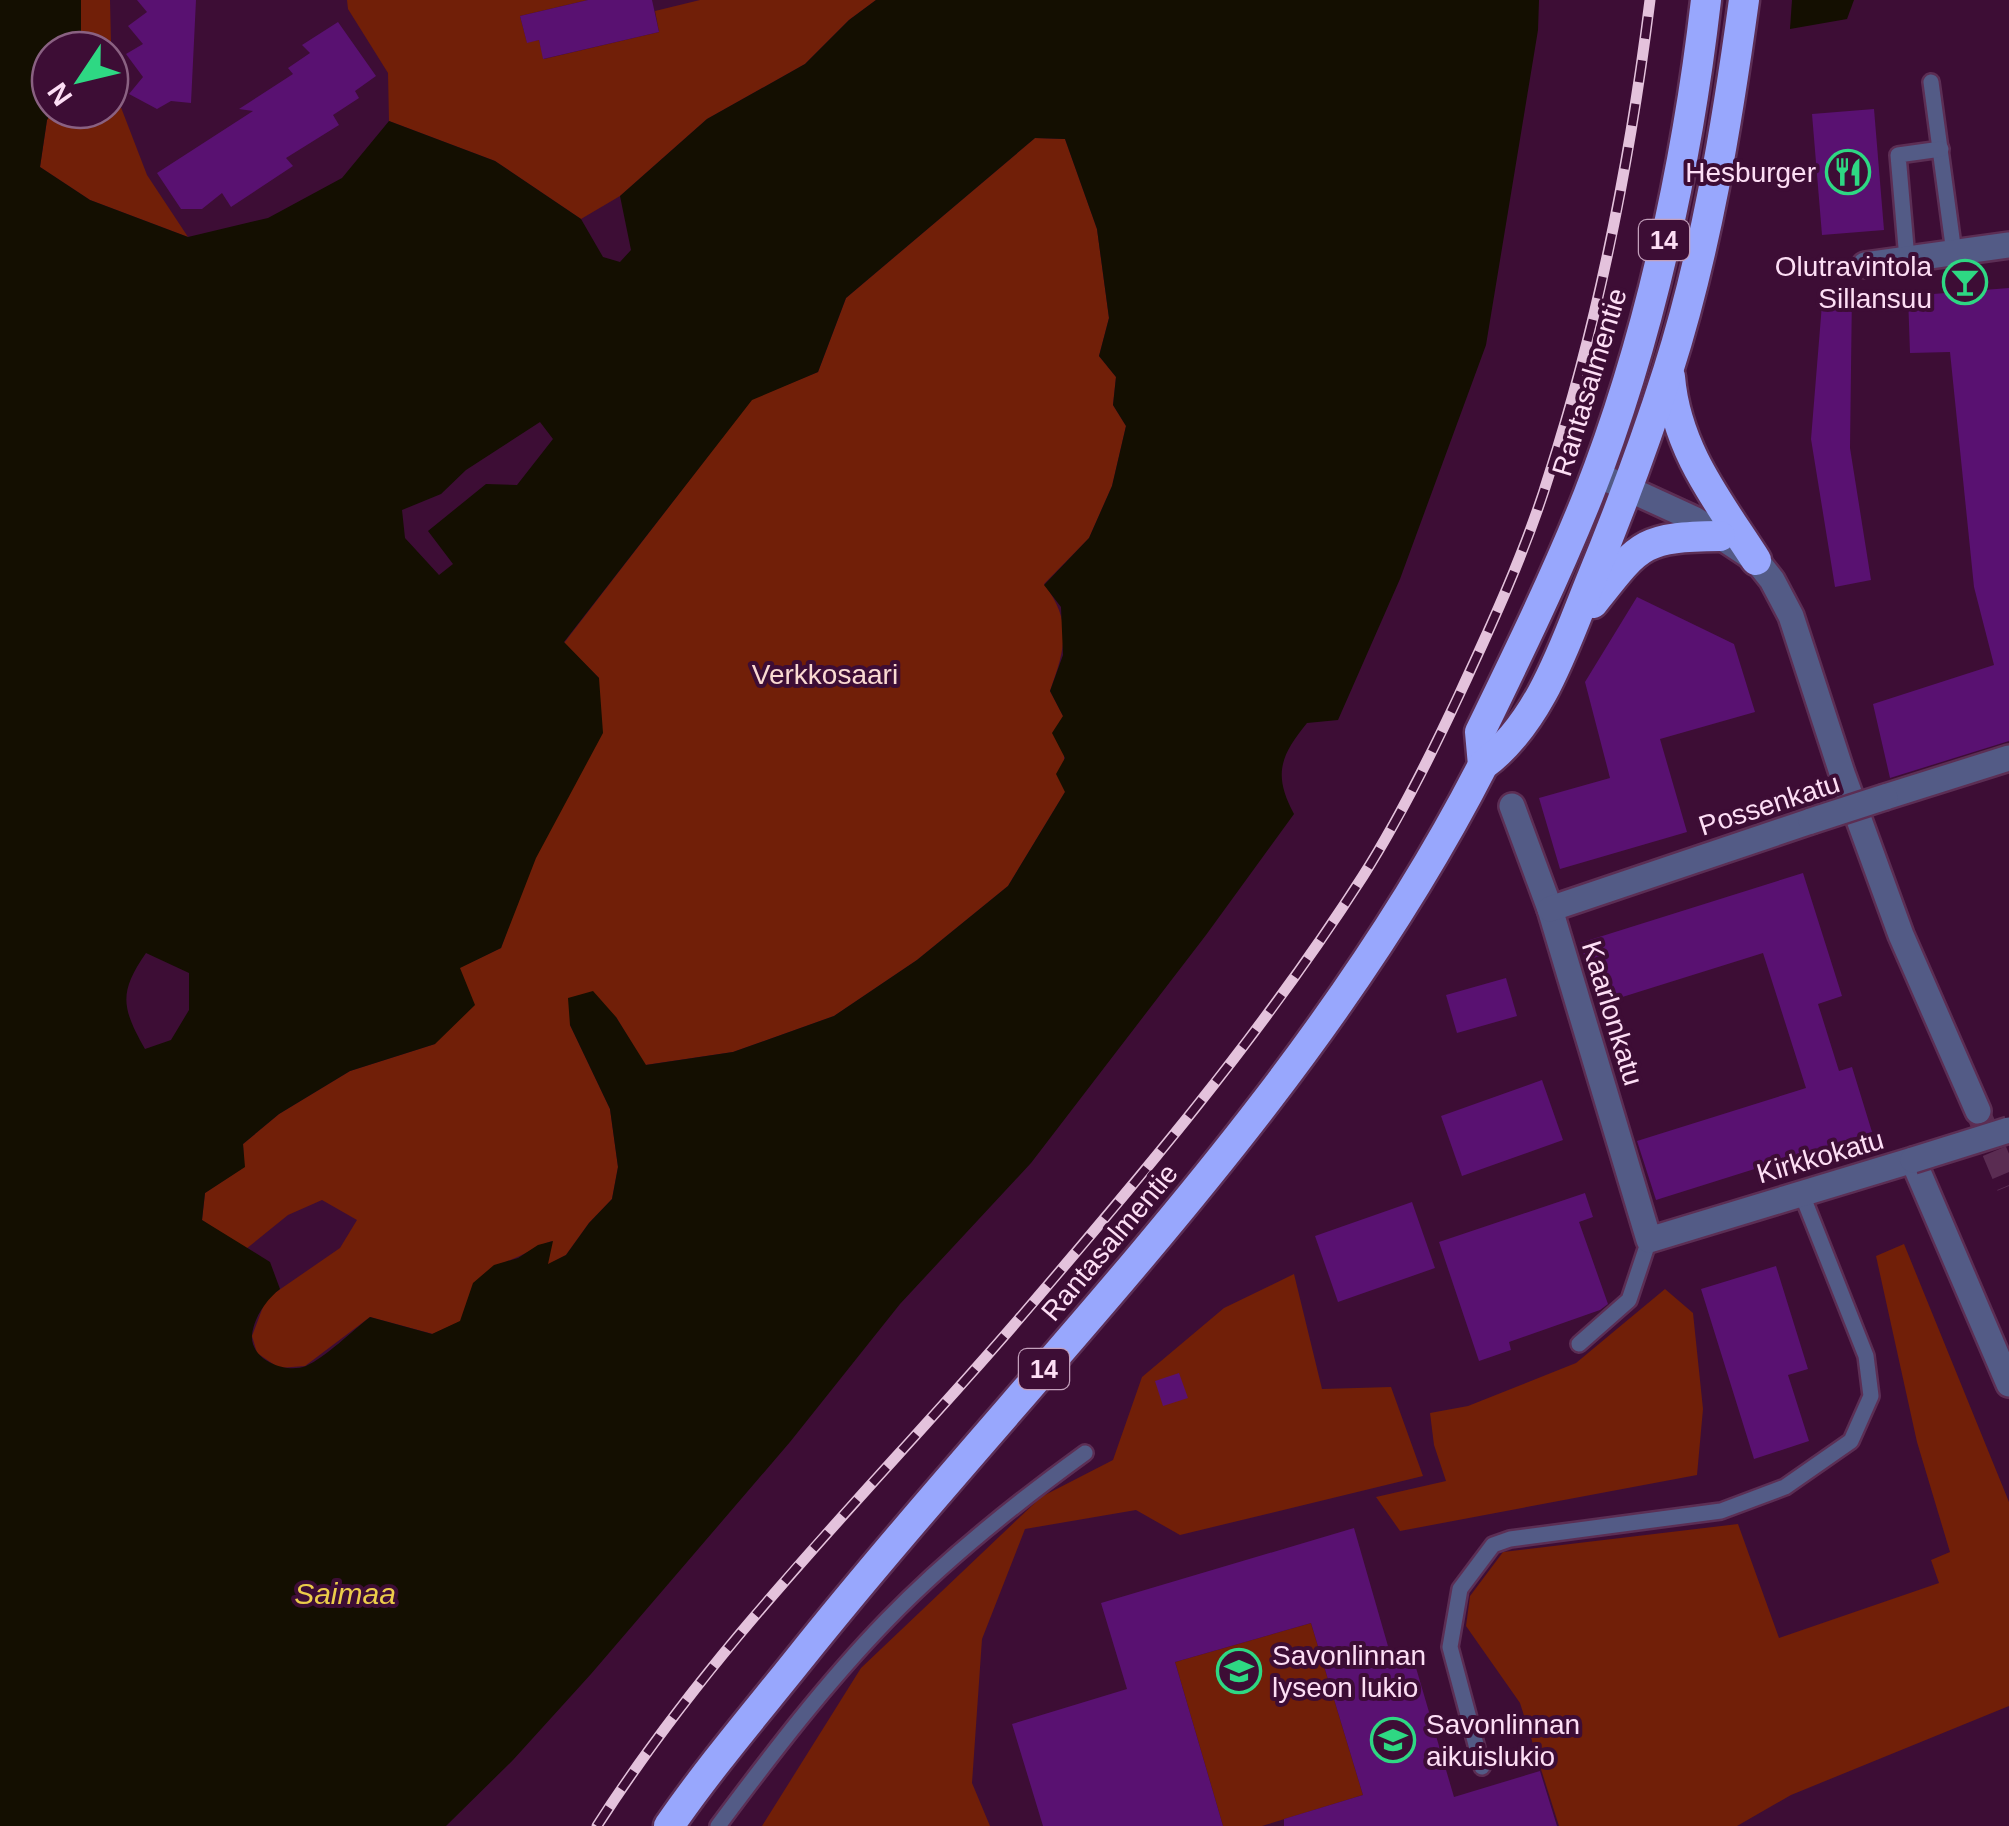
<svg xmlns="http://www.w3.org/2000/svg" width="2009" height="1826" font-family="Arial,sans-serif">
<rect width="100%" height="100%" fill="#3d0d35"/>
<g fill="#711f08">
<path d="M 81,0 L 110,0 L 112,84 L 147,175 L 188,237 L 90,200 L 40,167 L 47,120 L 53,110 L 110,110 L 110,50 L 81,50 Z"/>
<path d="M 347,0 L 588,0 L 520,16 L 527,42 L 539,40 L 544,59 L 659,32 L 655,11 L 700,0 L 876,0 L 849,20 L 805,64 L 707,119 L 620,196 L 581,219 L 495,161 L 389,121 L 388,73 L 348,9 Z"/>
<path d="M 1035,138 L 1065,139 L 1097,229 L 1109,318 L 1099,356 L 1116,377 L 1113,405 L 1126,426 L 1112,486 L 1089,538 L 1044,584 C 1073,622 1065,649 1050,691 L 1063,716 L 1065,792 L 1008,886 L 917,960 L 834,1016 L 733,1052 L 645,1065 L 616,1017 L 570,1025 L 610,1109 L 618,1167 L 612,1199 L 589,1223 L 566,1255 L 547,1265 L 552,1241 C 538,1245 528,1253 515,1258 C 474,1275 475,1279 461,1321 L 433,1334 L 370,1317 L 305,1366 L 279,1368 L 257,1353 L 252,1336 L 266,1299 L 340,1248 L 357,1220 L 322,1200 L 288,1215 L 246,1249 L 202,1220 L 205,1193 L 244,1167 L 243,1144 L 279,1114 L 350,1071 L 435,1044 L 459,968 L 501,948 L 599,678 L 564,643 L 752,399 L 818,372 L 846,298 Z"/>
<path d="M 1904,1244 L 2009,1502 L 2009,1706 L 1791,1795 L 1737,1826 L 1559,1826 L 1520,1703 L 1466,1626 L 1470,1596 L 1503,1552 L 1738,1524 L 1779,1638 L 1939,1583 L 1931,1560 L 1950,1552 L 1917,1442 L 1876,1256 Z"/>
<path d="M 1294,1274 L 1322,1389 L 1391,1387 L 1423,1476 L 1180,1535 L 1136,1510 L 1025,1529 L 982,1639 L 972,1783 L 990,1826 L 762,1826 L 861,1668 L 1041,1497 L 1113,1460 L 1142,1377 L 1224,1308 Z"/>
<path d="M 1665,1289 L 1693,1313 L 1703,1409 L 1697,1475 L 1400,1531 L 1376,1497 L 1446,1481 L 1434,1445 L 1430,1413 L 1468,1406 L 1576,1363 Z"/>
<path d="M 1311,1623 L 1363,1795 L 1262,1826 L 1223,1826 L 1175,1662 Z"/>
</g>
<g fill="#140f01" fill-rule="evenodd">
<path d="M 0,0 L 81,0 L 81,50 L 50,50 L 50,110 L 53,110 L 47,120 L 40,167 L 90,200 L 188,237 L 268,218 L 342,178 L 389,121 L 495,161 L 581,219 L 603,257 L 620,262 L 631,250 L 620,196 L 707,119 L 805,64 L 849,20 L 876,0 L 1539,0 L 1538,30 L 1486,345 L 1400,579 L 1338,720 L 1307,723 C 1280,756 1273,775 1294,814 L 1206,935 L 1031,1163 L 900,1304 L 790,1442 L 591,1674 L 513,1760 L 446,1826 L 0,1826 ZM 1035,138 L 1065,139 L 1097,229 L 1109,318 L 1099,356 L 1116,377 L 1113,405 L 1126,426 L 1112,486 L 1089,538 L 1044,585 L 1061,607 L 1063,655 L 1050,691 L 1063,716 L 1052,733 L 1065,758 L 1056,774 L 1065,792 L 1008,886 L 917,960 L 834,1016 L 733,1052 L 646,1065 L 616,1017 L 593,991 L 568,998 L 570,1025 L 610,1109 L 618,1167 L 612,1199 L 589,1223 L 566,1255 L 548,1264 L 553,1241 L 538,1245 L 518,1258 L 494,1265 L 473,1283 L 460,1321 L 432,1334 L 370,1317 C 352,1331 326,1357 306,1366 C 286,1374 250,1360 252,1335 C 254,1317 267,1299 280,1289 L 270,1262 L 202,1220 L 205,1193 L 245,1167 L 243,1144 L 279,1114 L 350,1071 L 435,1044 L 475,1005 L 460,968 L 501,948 L 536,858 L 603,733 L 599,678 L 564,642 L 752,400 L 818,372 L 846,298 ZM 540,422 L 553,439 L 517,485 L 486,484 L 428,531 L 453,564 L 439,575 L 405,538 L 402,510 L 441,494 L 466,470 ZM 146,953 L 189,973 L 189,1010 L 171,1040 L 145,1049 C 122,1008 118,993 146,953 Z"/>
<path d="M 1792,0 L 1854,0 L 1847,19 L 1790,29 Z"/>
</g>
<g fill="#591171">
<path d="M 137,0 L 196,0 L 191,103 L 171,101 L 157,109 L 129,94 L 143,77 L 126,54 L 143,44 L 128,26 L 147,12 Z"/>
<path d="M 588,0 L 652,0 L 659,32 L 543,59 L 539,40 L 527,43 L 520,16 Z"/>
<path d="M 338,22 L 376,76 L 355,91 L 359,98 L 333,115 L 339,125 L 286,158 L 293,166 L 231,207 L 222,193 L 202,209 L 181,209 L 157,173 L 253,111 L 239,109 L 293,74 L 288,68 L 310,53 L 302,45 Z"/>
<path d="M 1874,109 L 1884,230 L 1822,235 L 1812,114 Z"/>
<path d="M 2009,288 L 2009,741 L 1890,778 L 1873,704 L 1994,665 L 1974,587 L 1950,352 L 1910,353 L 1908,296 Z"/>
<path d="M 1852,291 L 1850,448 L 1871,580 L 1835,587 L 1811,439 L 1823,292 Z"/>
<path d="M 1637,597 L 1734,644 L 1755,712 L 1660,739 L 1687,832 L 1560,869 L 1539,798 L 1610,778 L 1585,682 Z"/>
<path d="M 1803,873 L 1842,996 L 1818,1004 L 1839,1071 L 1852,1067 L 1872,1132 L 1656,1200 L 1637,1141 L 1806,1088 L 1763,953 L 1600,1004 L 1580,943 Z"/>
<path d="M 1506,978 L 1517,1016 L 1457,1033 L 1446,995 Z"/>
<path d="M 1542,1080 L 1563,1140 L 1462,1176 L 1441,1116 Z"/>
<path d="M 1585,1193 L 1593,1217 L 1579,1222 L 1608,1304 L 1600,1310 L 1509,1342 L 1511,1350 L 1479,1361 L 1439,1242 Z"/>
<path d="M 1412,1202 L 1435,1268 L 1338,1302 L 1315,1236 Z"/>
<path d="M 1776,1266 L 1808,1369 L 1788,1375 L 1809,1441 L 1754,1459 L 1701,1289 Z"/>
<path d="M 1179,1373 L 1188,1398 L 1163,1406 L 1155,1381 Z"/>
<path d="M 1354,1528 L 1394,1667 L 1414,1661 L 1454,1797 L 1540,1771 L 1557,1826 L 1284,1826 L 1284,1819 L 1363,1795 L 1311,1623 L 1175,1662 L 1223,1826 L 1043,1826 L 1012,1724 L 1127,1689 L 1101,1603 Z"/>
</g>
<g fill="none" stroke-linecap="round" stroke-linejoin="round">
<path stroke="#5a2c52" stroke-width="25" stroke-dasharray="25 12" stroke-linecap="butt" d="M 1980,1117 L 2009,1186"/>
<defs>
<g id="lane">
<path d="M 1931,82 L 1954,253"/>
<path d="M 1907,259 L 1898,155 L 1941,149"/>
<path d="M 1579,1344 L 1629,1300 L 1649,1240"/>
<path d="M 1482,1767 L 1450,1647 L 1460,1589 L 1493,1545 L 1510,1539 L 1721,1511 L 1785,1487 L 1851,1441 L 1871,1396 L 1866,1356 L 1801,1192"/>
<path d="M 718,1826 C 771,1755 825,1684 887,1620 C 946,1559 1016,1503 1085,1453"/>
</g>
<g id="street">
<path d="M 1865,265 L 2009,245"/>
<path d="M 1596,474 L 1694,519 L 1756,560 L 1772,580 L 1791,616 L 1842,773 L 1901,935 L 1978,1111"/>
<path d="M 1885,797 L 2009,758"/>
<path d="M 1512,806 L 1550,909 L 1649,1240 L 1913,1160 L 2009,1384"/>
<path d="M 1550,909 L 1811,821"/>
</g>
<g id="highway">
<path d="M 1670,377 C 1676,449 1718,501 1756,560"/>
<path d="M 1593,603 C 1640,543 1642,537 1720,536"/>
<path d="M 1483,765 L 1480,732 C 1518,654 1556,576 1588,496 C 1649,341 1687,165 1706,0"/>
<path d="M 669,1826 C 709,1768 755,1714 799,1659 C 1034,1365 1310,1103 1483,765 C 1539,724 1564,647 1589,585 C 1618,515 1645,443 1668,371 C 1706,252 1727,124 1744,0"/>
</g>
</defs>
<use href="#lane" stroke="#5c2e54" stroke-width="20"/>
<use href="#street" stroke="#5c2e54" stroke-width="30"/>
<use href="#highway" stroke="#5c2e54" stroke-width="35"/>
<use href="#lane" stroke="#535b86" stroke-width="15"/>
<use href="#street" stroke="#535b86" stroke-width="25"/>
<use href="#highway" stroke="#98a7fd" stroke-width="30"/>
<defs>
<path id="rail" d="M 597,1826 C 716,1640 875,1486 1018,1320 C 1140,1178 1262,1034 1363,876 C 1399,819 1430,757 1459,695 C 1492,624 1526,550 1549,475 C 1599,320 1630,161 1650,0"/>
</defs>
<use href="#rail" stroke="#e4c2dc" stroke-width="11"/>
<use href="#rail" stroke="#3d0d35" stroke-width="8" stroke-dasharray="22" stroke-linecap="butt"/>
<defs>
<g id="street-bridge">
<path d="M 1811,821 L 1885,797"/>
<path d="M 1913,1160 L 2009,1130"/>
</g>
</defs>
<use href="#street-bridge" stroke="#5c2e54" stroke-width="30" stroke-linecap="butt"/>
<use href="#street-bridge" stroke="#535b86" stroke-width="25"/>
</g>
<defs>
<symbol id="restaurant-ring" viewBox="-11 -11 22 22"><circle r="9.5" fill="#3d0d35" stroke="#2ed883" stroke-width="1.5"/><path d="M-5-6h1v4h1v-4h1v4h1v-4h1v5L-1.5 .5V6h-2V.5L-5-1ZM5-6V6H3V1.5H1.5Q1.5-4 5-6Z" fill="#2ed883"/></symbol>
<symbol id="bar-ring" viewBox="-11 -11 22 22"><circle r="9.5" fill="#3d0d35" stroke="#2ed883" stroke-width="1.5"/><path d="M-6-5H6L.8 .8V4.5H3.5V6h-7V4.5H-.8V.8Z" fill="#2ed883"/></symbol>
<symbol id="school-ring" viewBox="-11 -11 22 22"><circle r="9.5" fill="#3d0d35" stroke="#2ed883" stroke-width="1.5"/><path d="M0-5L7-2L0 1L-7-2ZM-4 1L0 2.5L4 1V4Q0 6-4 4Z" fill="#2ed883"/></symbol>
</defs>
<g fill-rule="evenodd">
<use href="#restaurant-ring" x="1823" y="147" width="50" height="50"/>
<use href="#bar-ring" x="1940" y="257" width="50" height="50"/>
<use href="#school-ring" x="1214" y="1646" width="50" height="50"/>
<use href="#school-ring" x="1368" y="1715" width="50" height="50"/>
</g>
<g text-anchor="middle" stroke-width="8" stroke-linejoin="round" paint-order="stroke">
<g fill="#3d0d35" stroke="#c39fbb" stroke-width="2.5">
<rect x="1639" y="220" width="50" height="40" rx="8"/>
<rect x="1019" y="1349" width="50" height="40" rx="8"/>
</g>
<g font-size="25" font-weight="bold" fill="#fddef5">
<text x="1664" y="249">14</text>
<text x="1044" y="1378">14</text>
</g>
<g font-size="28" fill="#fddef5" stroke="#3d0d35" text-anchor="end">
<text x="1816" y="182">Hesburger</text>
<text x="1932" y="276">Olutravintola<tspan x="1932" dy="32">Sillansuu</tspan></text>
<text x="1272" y="1665" text-anchor="start">Savonlinnan<tspan x="1272" dy="32">lyseon lukio</tspan></text>
<text x="1426" y="1734" text-anchor="start">Savonlinnan<tspan x="1426" dy="32">aikuislukio</tspan></text>
</g>
<g font-size="28" fill="#fddef5" stroke="#3d0d35">
<text transform="translate(1589 382) rotate(-73)" y="10">Rantasalmentie</text>
<text transform="translate(1769 804) rotate(-18)" y="10">Possenkatu</text>
<text transform="translate(1613 1013) rotate(73)" y="10">Kaarlonkatu</text>
<text transform="translate(1820 1156) rotate(-16)" y="10">Kirkkokatu</text>
<text transform="translate(1109 1242) rotate(-50)" y="10">Rantasalmentie</text>
</g>
<g font-size="28" fill="#fadad2" stroke="#3d0d35">
<text x="825" y="684">Verkkosaari</text>
</g>
<g font-size="30" font-style="italic" fill="#eccd4a" stroke="#3d0d35">
<text x="345" y="1604">Saimaa</text>
</g>
</g>
<g transform="translate(80 80) rotate(235)"><circle r="48" fill="#3d0d35" stroke="#8a6182" stroke-width="2.5"/>
<path d="M0-8L18 38L0 25L-18 38Z" fill="#2ed883"/>
<text y="-15" font-size="28" font-weight="bold" text-anchor="middle" fill="#fddef5">N</text>
</g>
</svg>
